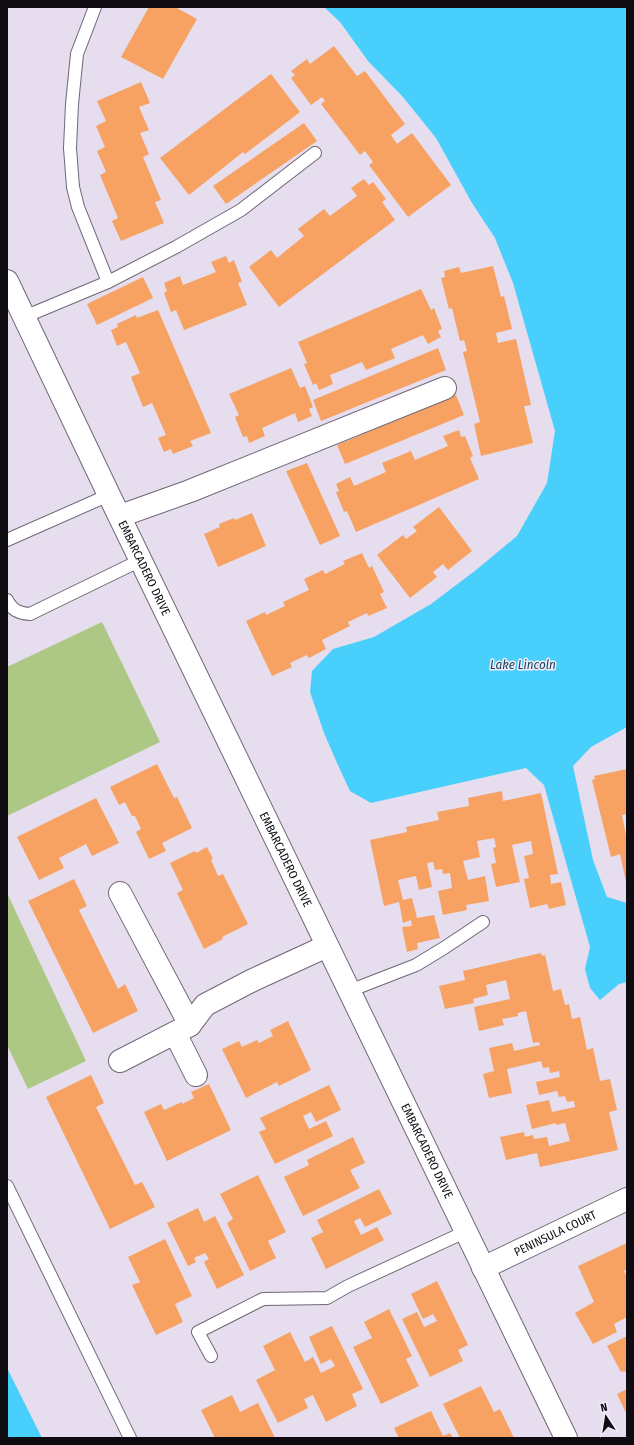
<svg xmlns="http://www.w3.org/2000/svg" width="634" height="1445" font-family="'Fira Sans Condensed',sans-serif">
<rect width="100%" height="100%" fill="#e6ddee"/>
<g fill="#adc784">
<path d="M 102,622 L 160,742 L 7,816 L 7,667 Z"/>
<path d="M 7,893 L 86,1061 L 28,1089 L 7,1045 Z"/>
</g>
<g fill="#49cffb">
<path d="M 324,7 L 627,7 L 627,727 L 591,747 L 573,766 L 593,860 L 607,897 L 627,903 L 627,982 L 619,984 L 600,1000 L 590,988 L 585,969 L 590,947 L 544,785 L 526,768 L 371,803 L 350,791 L 337,763 L 324,733 L 310,692 L 312,671 L 333,649 L 374,637 L 431,604 L 476,570 L 517,536 L 547,483 L 555,431 L 513,283 L 495,238 L 472,203 L 436,138 L 403,97 L 368,61 L 340,22 Z"/>
<path d="M 7,1368 L 42,1438 L 7,1438 Z"/>
</g>
<g fill="#f7a262">
<path d="M 149,7 L 175,7 L 197,19 L 163,79 L 121,57 Z"/>
<path d="M 334,46 L 357,76 L 365,71 L 405,124 L 391,135 L 397,144 L 412,133 L 451,185 L 408,217 L 369,165 L 373,162 L 365,151 L 360,155 L 321,104 L 325,101 L 322,97 L 311,105 L 291,78 L 295,75 L 291,71 L 307,59 L 310,64 Z"/>
<path d="M 271,74 L 300,112 L 245,154 L 243,152 L 189,195 L 160,158 Z"/>
<path d="M 141,82 L 150,103 L 139,107 L 149,130 L 140,133 L 149,154 L 143,157 L 161,200 L 155,202 L 164,223 L 121,241 L 112,221 L 118,218 L 100,175 L 106,172 L 97,151 L 105,147 L 96,126 L 106,121 L 97,101 Z"/>
<path d="M 304,123 L 317,141 L 226,204 L 213,186 Z"/>
<path d="M 364,179 L 369,185 L 373,182 L 386,199 L 382,202 L 395,220 L 279,307 L 249,267 L 271,250 L 277,258 L 304,236 L 298,229 L 324,209 L 330,216 L 357,196 L 351,188 Z"/>
<path d="M 226,256 L 229,263 L 234,260 L 242,282 L 238,283 L 247,305 L 184,330 L 176,310 L 171,312 L 164,293 L 167,291 L 164,283 L 180,276 L 183,285 L 216,272 L 211,262 Z"/>
<path d="M 493,266 L 501,297 L 504,296 L 512,329 L 496,333 L 498,343 L 516,339 L 531,405 L 524,406 L 533,443 L 481,456 L 474,424 L 480,422 L 463,352 L 467,351 L 464,340 L 460,341 L 452,308 L 449,309 L 441,278 L 445,277 L 444,271 L 459,267 L 461,273 Z"/>
<path d="M 143,277 L 153,298 L 97,325 L 87,304 Z"/>
<path d="M 421,289 L 431,310 L 434,308 L 442,329 L 438,331 L 441,337 L 428,344 L 423,335 L 391,349 L 395,358 L 366,370 L 362,362 L 330,375 L 333,384 L 319,390 L 316,383 L 313,385 L 304,364 L 307,363 L 298,342 Z"/>
<path d="M 158,310 L 211,433 L 190,441 L 193,446 L 173,454 L 171,449 L 164,452 L 158,438 L 166,435 L 152,403 L 143,407 L 131,377 L 140,373 L 126,342 L 117,346 L 111,330 L 118,327 L 117,324 L 136,315 L 137,318 Z"/>
<path d="M 438,348 L 446,370 L 321,421 L 313,400 Z"/>
<path d="M 291,368 L 300,388 L 305,386 L 313,407 L 309,409 L 312,416 L 298,422 L 295,413 L 262,428 L 265,436 L 249,443 L 247,436 L 243,437 L 235,417 L 239,415 L 229,394 Z"/>
<path d="M 456,395 L 464,415 L 345,464 L 337,445 Z"/>
<path d="M 459,430 L 461,437 L 465,436 L 473,456 L 470,458 L 479,479 L 356,532 L 347,511 L 344,512 L 336,492 L 339,491 L 336,484 L 350,477 L 354,486 L 386,472 L 382,463 L 411,451 L 415,460 L 448,446 L 443,436 Z"/>
<path d="M 307,463 L 340,536 L 320,545 L 286,471 Z"/>
<path d="M 439,507 L 472,551 L 448,570 L 443,564 L 433,572 L 437,577 L 410,598 L 377,555 L 403,535 L 406,539 L 417,531 L 413,527 Z"/>
<path d="M 252,513 L 266,546 L 218,567 L 204,534 L 220,527 L 219,524 L 234,518 L 235,520 Z"/>
<path d="M 362,553 L 369,568 L 372,566 L 384,592 L 380,594 L 387,608 L 368,616 L 367,613 L 348,622 L 350,626 L 322,640 L 326,649 L 309,658 L 307,655 L 290,663 L 292,667 L 272,676 L 246,621 L 265,612 L 266,615 L 285,606 L 283,602 L 309,590 L 304,579 L 323,570 L 325,574 L 345,564 L 343,561 Z"/>
<path d="M 157,764 L 174,798 L 177,797 L 192,828 L 162,843 L 166,851 L 149,859 L 136,832 L 141,829 L 135,816 L 132,816 L 125,802 L 119,805 L 110,787 Z"/>
<path d="M 627,769 L 627,814 L 622,815 L 626,835 L 627,835 L 626,882 L 620,854 L 611,857 L 592,780 L 595,779 L 594,776 Z"/>
<path d="M 502,791 L 503,801 L 541,793 L 558,874 L 550,875 L 551,884 L 561,882 L 566,905 L 549,909 L 547,904 L 530,908 L 524,879 L 529,878 L 524,856 L 533,854 L 531,841 L 512,845 L 520,882 L 496,887 L 491,864 L 496,863 L 493,848 L 496,847 L 494,838 L 477,841 L 480,857 L 463,861 L 468,880 L 485,876 L 489,901 L 466,905 L 467,910 L 443,915 L 438,891 L 452,888 L 450,873 L 443,874 L 442,869 L 435,870 L 433,862 L 427,863 L 432,887 L 419,890 L 416,876 L 398,880 L 403,900 L 412,898 L 417,918 L 434,915 L 440,938 L 417,943 L 418,949 L 407,952 L 402,927 L 412,926 L 411,920 L 403,923 L 399,902 L 384,906 L 370,840 L 407,832 L 406,827 L 439,820 L 437,812 L 469,806 L 468,798 Z"/>
<path d="M 96,798 L 119,843 L 92,856 L 86,844 L 59,858 L 64,868 L 39,880 L 17,837 Z"/>
<path d="M 207,847 L 213,859 L 211,860 L 218,876 L 223,874 L 248,924 L 222,937 L 223,939 L 204,949 L 177,893 L 183,890 L 170,863 L 195,851 L 196,853 Z"/>
<path d="M 74,879 L 87,906 L 79,910 L 118,989 L 125,984 L 138,1011 L 93,1033 L 28,901 Z"/>
<path d="M 541,953 L 542,956 L 545,955 L 553,991 L 561,989 L 565,1005 L 569,1004 L 572,1019 L 580,1017 L 587,1050 L 593,1048 L 600,1081 L 610,1079 L 617,1110 L 609,1112 L 618,1150 L 540,1167 L 537,1153 L 506,1160 L 500,1137 L 524,1132 L 525,1137 L 533,1135 L 534,1139 L 547,1137 L 549,1146 L 570,1141 L 565,1123 L 556,1125 L 556,1123 L 532,1129 L 526,1105 L 549,1100 L 552,1112 L 575,1107 L 574,1101 L 567,1102 L 565,1096 L 559,1097 L 557,1091 L 539,1095 L 536,1082 L 560,1077 L 559,1071 L 550,1073 L 549,1067 L 543,1068 L 541,1061 L 507,1069 L 512,1093 L 489,1098 L 483,1074 L 494,1071 L 489,1048 L 512,1043 L 514,1051 L 540,1045 L 539,1042 L 533,1043 L 526,1011 L 518,1013 L 518,1016 L 502,1019 L 504,1025 L 479,1031 L 474,1007 L 510,999 L 506,980 L 486,985 L 488,995 L 473,999 L 474,1003 L 445,1009 L 439,986 L 465,980 L 463,971 Z"/>
<path d="M 288,1021 L 311,1070 L 279,1086 L 277,1082 L 246,1098 L 222,1049 L 239,1041 L 242,1047 L 257,1040 L 259,1043 L 273,1036 L 270,1030 Z"/>
<path d="M 91,1075 L 104,1103 L 96,1107 L 135,1185 L 142,1182 L 155,1207 L 110,1229 L 46,1097 Z"/>
<path d="M 209,1084 L 231,1130 L 167,1161 L 144,1112 L 161,1104 L 164,1110 L 182,1102 L 182,1104 L 194,1098 L 191,1092 Z"/>
<path d="M 329,1085 L 341,1110 L 316,1122 L 311,1112 L 303,1116 L 309,1129 L 326,1121 L 333,1136 L 275,1164 L 259,1132 L 266,1129 L 260,1118 Z"/>
<path d="M 353,1137 L 365,1163 L 350,1170 L 360,1188 L 303,1216 L 284,1177 L 309,1165 L 307,1160 Z"/>
<path d="M 258,1175 L 286,1232 L 268,1241 L 276,1258 L 250,1271 L 227,1223 L 233,1219 L 220,1194 Z"/>
<path d="M 379,1189 L 392,1214 L 365,1227 L 360,1218 L 354,1221 L 361,1235 L 377,1227 L 384,1240 L 326,1269 L 311,1238 L 323,1232 L 317,1220 Z"/>
<path d="M 198,1208 L 204,1222 L 215,1216 L 244,1275 L 217,1289 L 204,1262 L 209,1259 L 205,1253 L 194,1258 L 196,1262 L 188,1266 L 167,1223 Z"/>
<path d="M 165,1239 L 192,1296 L 175,1304 L 183,1322 L 156,1335 L 132,1285 L 140,1282 L 128,1257 Z"/>
<path d="M 627,1243 L 627,1269 L 624,1271 L 627,1277 L 627,1317 L 614,1324 L 617,1332 L 593,1344 L 575,1313 L 594,1302 L 578,1266 Z"/>
<path d="M 437,1281 L 468,1345 L 458,1350 L 463,1361 L 430,1377 L 402,1319 L 417,1312 L 424,1327 L 437,1321 L 433,1314 L 423,1319 L 411,1294 Z"/>
<path d="M 389,1309 L 412,1356 L 406,1359 L 419,1386 L 381,1404 L 353,1347 L 372,1338 L 364,1322 Z"/>
<path d="M 332,1326 L 363,1389 L 352,1394 L 357,1406 L 326,1422 L 313,1395 L 304,1399 L 308,1408 L 278,1423 L 256,1380 L 275,1370 L 263,1346 L 290,1332 L 305,1362 L 313,1357 L 321,1373 L 335,1366 L 331,1359 L 321,1364 L 309,1337 Z"/>
<path d="M 627,1336 L 627,1375 L 625,1371 L 621,1372 L 607,1346 Z"/>
<path d="M 481,1386 L 494,1412 L 500,1409 L 514,1438 L 460,1438 L 443,1404 Z"/>
<path d="M 627,1389 L 627,1415 L 617,1394 Z"/>
<path d="M 232,1395 L 240,1412 L 258,1403 L 275,1438 L 215,1438 L 201,1410 Z"/>
<path d="M 431,1411 L 443,1436 L 450,1433 L 453,1438 L 399,1438 L 394,1428 Z"/>
</g>
<g fill="none" stroke-linecap="round" stroke-linejoin="round">
<defs>
<g id="lane">
<path d="M 95,7 L 77,54 L 72,104 L 70,148 L 73,187 L 78,207 L 108,282"/>
<path d="M 24,317 L 108,282 L 176,247 L 241,210 L 315,153"/>
<path d="M 7,540 L 109,495"/>
<path d="M 7,600 C 12,610 18,613 30,614 L 141,560"/>
<path d="M 349,991 L 416,965 L 444,948 L 483,922"/>
<path d="M 7,1186 L 130,1438"/>
<path d="M 211,1356 L 198,1332 L 263,1299 L 327,1298 L 348,1286 L 465,1232"/>
</g>
<g id="street">
<path d="M 120,516 L 190,491 L 445,388"/>
<path d="M 120,893 L 190,1025 L 205,1005 L 253,980 L 327,946"/>
<path d="M 175,1033 L 196,1075"/>
<path d="M 120,1061 L 190,1025"/>
<path id="s1" d="M 483,1268 L 627,1199"/>
</g>
<g id="secondary">
<path id="s2" d="M 7,281 L 109,495 L 566,1438"/>
</g>
</defs>
<use href="#lane" stroke="#6f6775" stroke-width="14"/>
<use href="#street" stroke="#6f6775" stroke-width="24"/>
<use href="#secondary" stroke="#6f6775" stroke-width="24"/>
<use href="#lane" stroke="#fff" stroke-width="12"/>
<use href="#street" stroke="#fff" stroke-width="22"/>
<use href="#secondary" stroke="#fff" stroke-width="22"/>
</g>
<g text-anchor="middle" stroke-width="3" stroke-linejoin="round" paint-order="stroke">
<g font-size="12" fill="#0e0c11" stroke="#f3ebfb">
<text dy="4" stroke="none"><textPath href="#s2" startOffset="318">EMBARCADERO DRIVE</textPath></text>
<text dy="4" stroke="none"><textPath href="#s2" startOffset="642">EMBARCADERO DRIVE</textPath></text>
<text dy="4" stroke="none"><textPath href="#s2" startOffset="966">EMBARCADERO DRIVE</textPath></text>
<text dy="4" stroke="none"><textPath href="#s1" startOffset="80">PENINSULA COURT</textPath></text>
</g>
<g font-size="13" font-style="italic" fill="#0e4759" stroke="#f3ebfb">
<text x="523" y="669">Lake Lincoln</text>
</g>
</g>
<rect width="634" height="1445" fill="none" stroke="#0e0c11" stroke-width="16"/>
<g transform="translate(606 1417) rotate(348)" stroke="#f3ebfb" stroke-width="3" paint-order="stroke">
<path d="M0-3L7 15L0 10L-7 15Z" fill="#0e0c11"/>
<text y="-6" font-size="11" font-weight="bold" text-anchor="middle" fill="#0e0c11">N</text>
</g>
</svg>
